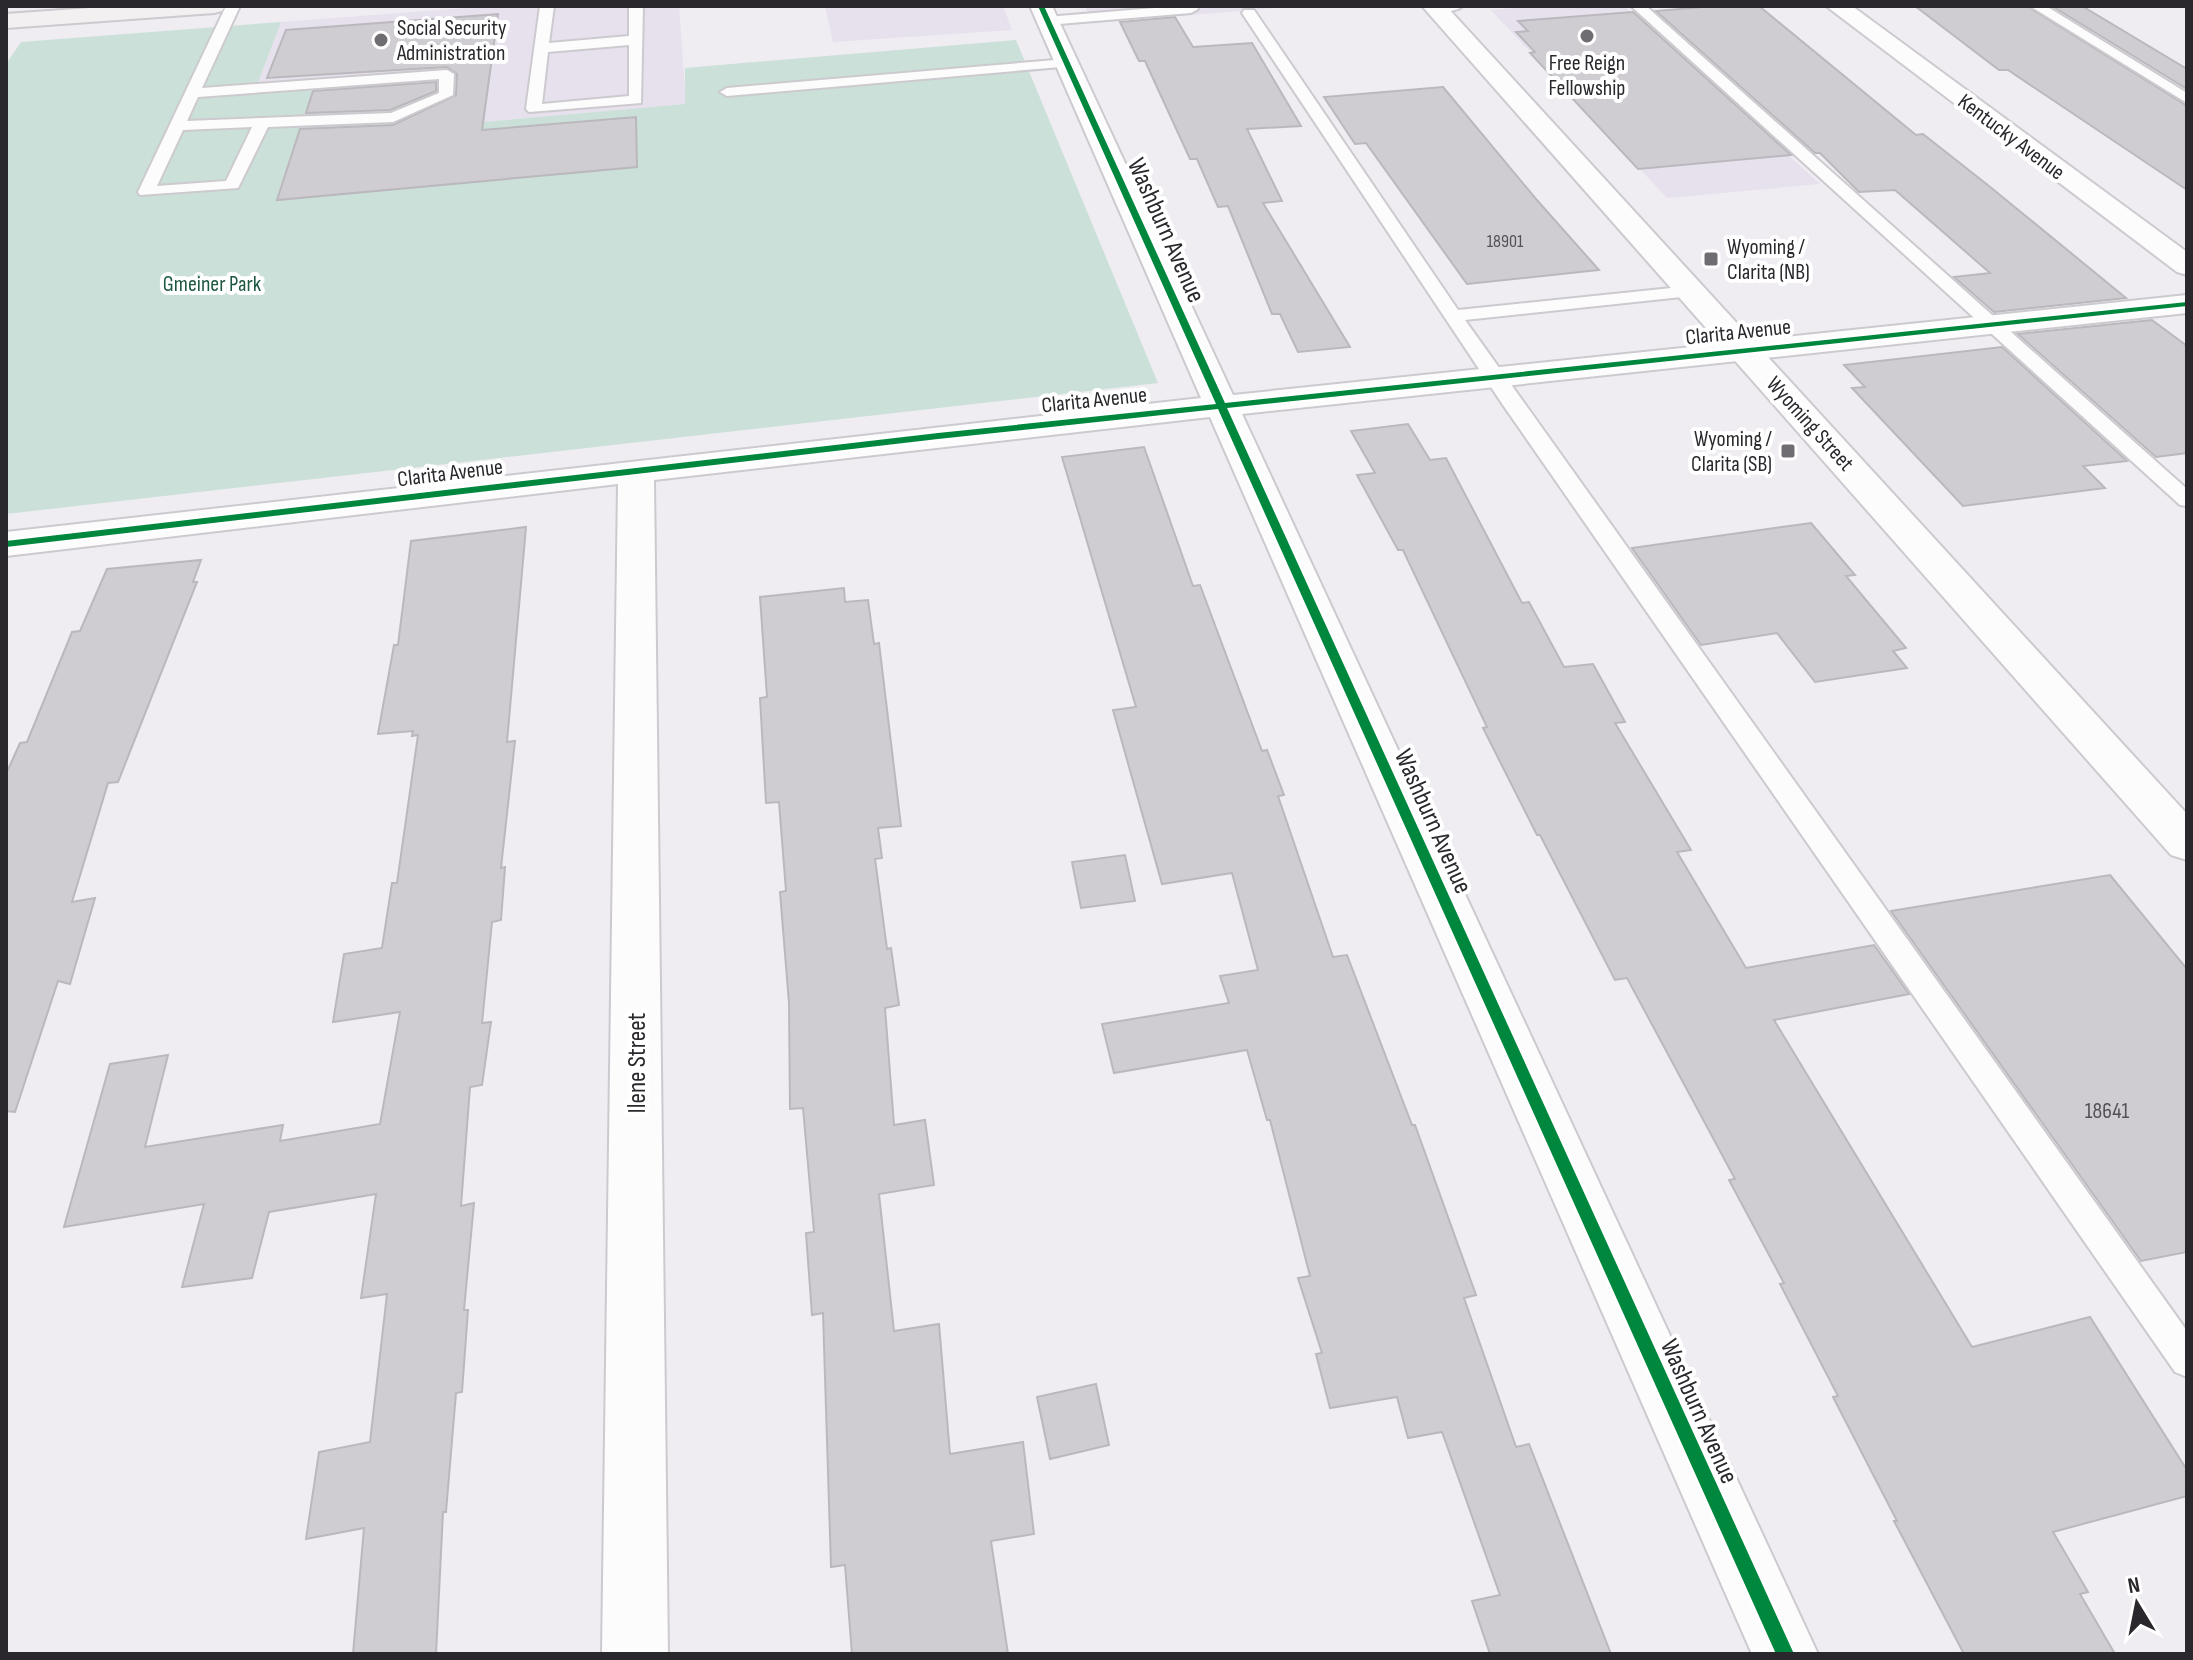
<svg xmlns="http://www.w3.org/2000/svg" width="2193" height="1660" font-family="'Sofia Sans Condensed',sans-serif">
<rect width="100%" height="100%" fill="#efecf2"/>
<g fill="#e7e0ed">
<path d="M 492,6 L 679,6 L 686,104 L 484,122 L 492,65 L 258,83 L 281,22 Z"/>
<path d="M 825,6 L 1003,6 L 1012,30 L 833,42 Z"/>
<path d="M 1085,6 L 1301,6 L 1093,23 Z"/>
<path d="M 1538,6 L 1624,6 L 1820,184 L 1667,198 L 1491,10 Z"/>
</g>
<path fill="#cae0d8" d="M 281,22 L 258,83 L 492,64 L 484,122 L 685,104 L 685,68 L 1016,40 L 1158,383 L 6,514 L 6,64 L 21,42 Z"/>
<g fill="#d0cdd2" stroke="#bbb8bd" stroke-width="2">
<path d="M 1715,6 L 1759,6 L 1916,135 L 1923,134 L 1989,186 L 2126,298 L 1994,312 L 1954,277 L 1990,273 L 1895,190 L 1859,192 L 1820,153 L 1815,153 L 1656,11 Z"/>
<path d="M 1915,6 L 2027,6 L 2187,106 L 2187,190 L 2008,70 L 1999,70 Z"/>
<path d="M 2052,6 L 2082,6 L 2187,69 L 2187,89 Z"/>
<path d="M 1633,12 L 1791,155 L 1638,169 L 1530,53 L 1535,52 L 1516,32 L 1528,31 L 1518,21 Z"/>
<path d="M 498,14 L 482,130 L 636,117 L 637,167 L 277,200 L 300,129 L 393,125 L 456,95 L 457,74 L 447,67 L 267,78 L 286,30 Z"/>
<path d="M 1175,17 L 1193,47 L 1252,43 L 1301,126 L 1247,129 L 1282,201 L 1263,203 L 1350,347 L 1298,352 L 1280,314 L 1272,314 L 1228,206 L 1218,207 L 1197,159 L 1190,159 L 1145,61 L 1139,61 L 1120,22 Z"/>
<path d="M 436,82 L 436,91 L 390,110 L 306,113 L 313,91 Z"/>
<path d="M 1443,87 L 1536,199 L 1599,270 L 1467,284 L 1366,143 L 1355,144 L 1324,97 Z"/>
<path d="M 2152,320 L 2187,346 L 2187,453 L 2156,457 L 2018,334 Z"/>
<path d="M 2002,347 L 2127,461 L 2083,466 L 2105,488 L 1963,506 L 1852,388 L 1865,387 L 1844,365 Z"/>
<path d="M 1408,424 L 1430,460 L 1446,458 L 1522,603 L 1529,602 L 1564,667 L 1593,664 L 1625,722 L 1615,723 L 1691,850 L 1677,852 L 1746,968 L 1874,945 L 1909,994 L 1774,1020 L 1972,1347 L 2090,1317 L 2187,1470 L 2187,1496 L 2053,1532 L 2088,1592 L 2080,1594 L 2115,1654 L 1964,1654 L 1894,1521 L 1897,1521 L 1833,1397 L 1838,1396 L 1780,1284 L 1784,1283 L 1729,1180 L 1735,1179 L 1627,978 L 1615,980 L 1540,835 L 1537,835 L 1483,728 L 1487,727 L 1403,550 L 1398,550 L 1357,475 L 1375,473 L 1351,431 Z"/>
<path d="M 1144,447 L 1193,586 L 1200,585 L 1262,751 L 1267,750 L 1284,795 L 1278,796 L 1333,957 L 1347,955 L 1412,1125 L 1415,1125 L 1476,1295 L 1464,1298 L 1516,1447 L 1529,1444 L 1611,1654 L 1490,1654 L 1472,1601 L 1500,1595 L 1442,1432 L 1408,1438 L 1397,1397 L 1330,1408 L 1316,1354 L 1322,1353 L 1298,1278 L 1310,1276 L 1270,1120 L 1267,1120 L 1247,1050 L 1114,1073 L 1102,1024 L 1229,1003 L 1220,976 L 1258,970 L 1232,873 L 1162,884 L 1113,710 L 1136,707 L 1062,457 Z"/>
<path d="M 1811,523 L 1855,575 L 1846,576 L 1906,648 L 1893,651 L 1907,668 L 1815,682 L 1777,633 L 1701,645 L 1632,548 Z"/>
<path d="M 526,527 L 507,742 L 515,741 L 501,868 L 505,867 L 501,920 L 492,922 L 482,1023 L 491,1022 L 482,1085 L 470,1087 L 461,1206 L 474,1203 L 464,1310 L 468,1310 L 462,1392 L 456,1393 L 446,1512 L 443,1512 L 436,1654 L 353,1654 L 364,1528 L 306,1539 L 319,1452 L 370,1442 L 387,1294 L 361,1298 L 376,1194 L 269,1212 L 252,1278 L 182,1287 L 204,1204 L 64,1227 L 110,1064 L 168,1055 L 145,1147 L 283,1125 L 280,1141 L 380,1124 L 400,1012 L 333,1022 L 344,954 L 382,948 L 392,883 L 397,883 L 418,735 L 412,736 L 413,731 L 378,734 L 394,645 L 398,645 L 411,541 Z"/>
<path d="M 201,560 L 193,582 L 197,582 L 118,782 L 108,783 L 72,902 L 95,898 L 70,984 L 58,981 L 15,1112 L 6,1111 L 6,774 L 20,743 L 27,742 L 72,632 L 80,631 L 107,569 Z"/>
<path d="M 844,588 L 845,602 L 868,600 L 874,644 L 879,643 L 901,826 L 878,828 L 882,858 L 875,859 L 887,949 L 891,948 L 899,1005 L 885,1008 L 894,1125 L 925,1120 L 934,1185 L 879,1194 L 894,1331 L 939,1324 L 950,1454 L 1023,1442 L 1034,1534 L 991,1541 L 1008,1654 L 852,1654 L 845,1565 L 831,1567 L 823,1313 L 812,1315 L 806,1233 L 814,1232 L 803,1108 L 790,1109 L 789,1003 L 780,892 L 786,891 L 779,802 L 766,803 L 760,698 L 767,697 L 760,597 Z"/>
<path d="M 1125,855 L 1135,901 L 1081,908 L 1072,862 Z"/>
<path d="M 2110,875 L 2187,969 L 2187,1252 L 2141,1261 L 1891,911 Z"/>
<path d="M 1096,1384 L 1109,1445 L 1050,1459 L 1037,1397 Z"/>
</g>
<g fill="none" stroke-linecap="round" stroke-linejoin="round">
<defs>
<g id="service">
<path d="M 226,6 L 240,6 L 202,88 L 447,70 L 454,74 L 453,95 L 393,122 L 268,127 L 238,188 L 140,195 L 138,192 ZM 439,79 L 439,93 L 391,113 L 187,121 L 198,97 ZM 252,127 L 226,181 L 157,186 L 183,130 Z"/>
<path d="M 540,6 L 554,6 L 549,43 L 629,36 L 629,6 L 643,6 L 641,103 L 529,112 L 526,109 ZM 629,45 L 629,96 L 542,104 L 548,52 Z"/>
<path d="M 1178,6 L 1196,6 L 1198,9 L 1191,13 L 1047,25 L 1040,21 L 1047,17 Z"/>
<path d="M 1429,6 L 1463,6 C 1456,12 1439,13 1429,11 Z"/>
<path d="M 1631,6 L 1646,6 L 2187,489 L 2187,506 L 2180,505 Z"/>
<path d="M 2030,6 L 2046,6 L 2187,93 L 2187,103 Z"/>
<path d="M 1244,10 L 1254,10 L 1458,310 L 1691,286 L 1700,291 L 1691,296 L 1465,320 L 2187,1331 L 2187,1377 L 2175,1372 L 1503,405 L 1242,13 Z"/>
<path d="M 1067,59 L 1072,60 L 1072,66 L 727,96 L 720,92 L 727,88 Z"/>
</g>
<g id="minor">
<path d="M 1030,6 L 1052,6 L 1233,395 L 2187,295 L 2187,313 L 1242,414 L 1818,1654 L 1752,1654 L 1210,417 L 654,480 L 668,1654 L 602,1654 L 618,484 L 6,556 L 6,532 L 1201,398 Z"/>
<path d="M 1826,6 L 1852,6 L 2187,252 L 2187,275 L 2177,272 Z"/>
</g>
<path id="tertiary" d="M 1422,6 L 1446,6 L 2187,814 L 2187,860 L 2171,855 Z"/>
<path id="secondary" d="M 118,6 L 225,6 L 222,11 L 214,13 L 6,28 L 6,14 Z"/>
</defs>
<use href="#service" stroke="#cdcacf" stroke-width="4"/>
<use href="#minor" stroke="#cdcacf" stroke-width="4"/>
<use href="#tertiary" stroke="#cdcacf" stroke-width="4"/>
<use href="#secondary" stroke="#cdcacf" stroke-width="4"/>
<use href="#service" fill="#fdfcfd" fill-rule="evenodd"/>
<use href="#minor" fill="#fdfcfd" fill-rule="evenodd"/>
<use href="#tertiary" fill="#fdfcfd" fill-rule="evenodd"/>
<use href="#secondary" fill="#f3f0f1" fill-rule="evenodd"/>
<defs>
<path id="cycleway" d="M 1038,6 L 1044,6 L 1225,403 L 2187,302 L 2187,306 L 1227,408 L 1794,1654 L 1776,1654 L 1218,409 L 938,439 L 6,547 L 6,541 L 938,433 L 1216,404 Z"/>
</defs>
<use href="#cycleway" stroke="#fff" stroke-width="5"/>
<use href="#cycleway" fill="#00873e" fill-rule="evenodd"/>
</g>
<g fill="#706d72" stroke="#fff" stroke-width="3">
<circle cx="1587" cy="36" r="8"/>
<circle cx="381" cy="40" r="8"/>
<rect x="1703" y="251" width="16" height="16" rx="4"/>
<rect x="1780" y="443" width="16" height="16" rx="4"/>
</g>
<g text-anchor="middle" stroke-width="8" stroke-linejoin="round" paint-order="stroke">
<g font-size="18" fill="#545156">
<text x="1505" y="247">18901</text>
</g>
<g font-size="22" fill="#2b282d" stroke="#fff" text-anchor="start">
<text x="397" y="35">Social Security<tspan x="397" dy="25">Administration</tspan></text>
<text x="1587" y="70" text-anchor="middle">Free Reign<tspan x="1587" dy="25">Fellowship</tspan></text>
<text x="1727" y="254">Wyoming /<tspan x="1727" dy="25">Clarita (NB)</tspan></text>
<text x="1772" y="446" text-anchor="end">Wyoming /<tspan x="1772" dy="25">Clarita (SB)</tspan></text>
</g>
<g font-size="22" fill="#2b282d" stroke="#fff">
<text transform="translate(2012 136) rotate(37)" y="8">Kentucky Avenue</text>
<text transform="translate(1738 331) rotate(-6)" y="8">Clarita Avenue</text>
<text transform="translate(1094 399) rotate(-6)" y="8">Clarita Avenue</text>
<text transform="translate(1811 423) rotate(48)" y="8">Wyoming Street</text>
<text transform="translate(450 472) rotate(-7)" y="8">Clarita Avenue</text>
</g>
<g font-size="22" fill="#1d5841" stroke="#fff">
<text x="212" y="291">Gmeiner Park</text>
</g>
<g font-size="22" fill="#545156">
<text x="2107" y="1118">18641</text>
</g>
<g font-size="26" fill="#2b282d" stroke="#fff">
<text transform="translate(1167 230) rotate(66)" y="9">Washburn Avenue</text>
<text transform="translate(1434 821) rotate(66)" y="9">Washburn Avenue</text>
<text transform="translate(636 1063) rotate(-90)" y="9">Ilene Street</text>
<text transform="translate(1700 1411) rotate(66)" y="9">Washburn Avenue</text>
</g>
</g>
<rect width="2193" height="1660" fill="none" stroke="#2b282d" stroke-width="16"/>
<g transform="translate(2137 1604) rotate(350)" stroke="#ffffff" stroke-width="6" paint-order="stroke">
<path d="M0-6L14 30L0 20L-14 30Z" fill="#2b282d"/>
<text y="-12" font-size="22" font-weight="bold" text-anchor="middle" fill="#2b282d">N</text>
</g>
</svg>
